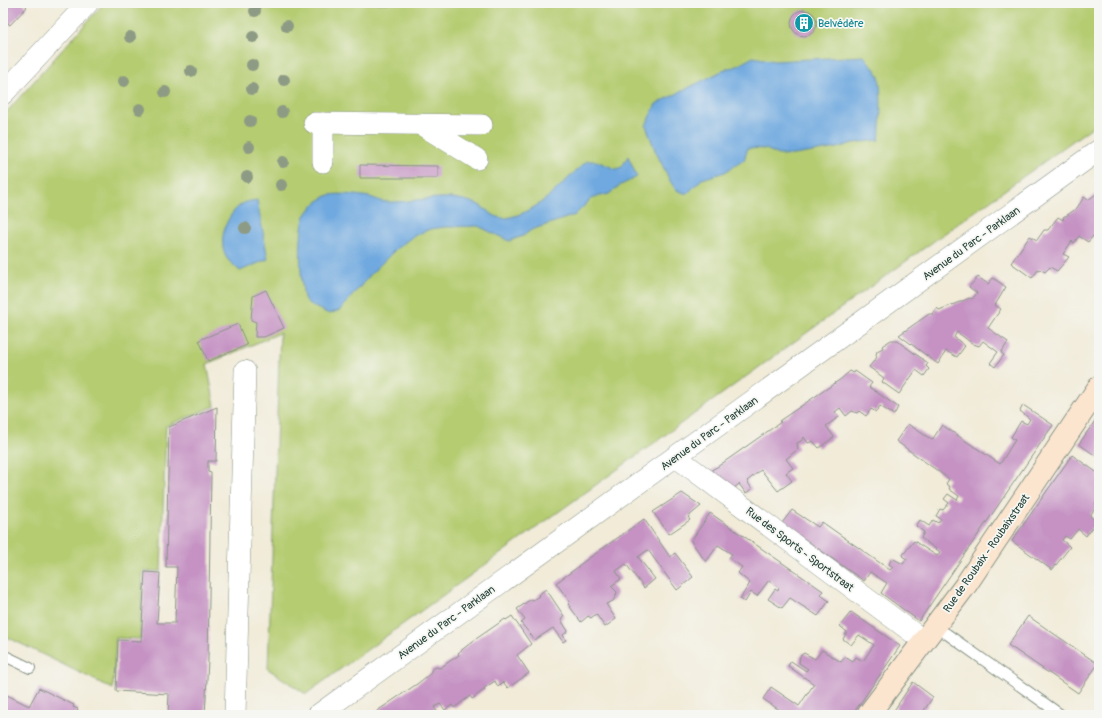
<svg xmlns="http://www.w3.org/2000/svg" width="1102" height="718" font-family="Pangolin,sans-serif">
<rect width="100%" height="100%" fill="#f6f6f2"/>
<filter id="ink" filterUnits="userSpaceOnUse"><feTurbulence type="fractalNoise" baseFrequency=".025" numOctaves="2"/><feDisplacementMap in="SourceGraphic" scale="8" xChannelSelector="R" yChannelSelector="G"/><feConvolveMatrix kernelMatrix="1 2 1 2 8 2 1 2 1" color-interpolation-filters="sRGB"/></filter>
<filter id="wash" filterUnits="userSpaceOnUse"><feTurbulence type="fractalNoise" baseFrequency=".012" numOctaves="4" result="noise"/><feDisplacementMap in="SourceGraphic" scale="16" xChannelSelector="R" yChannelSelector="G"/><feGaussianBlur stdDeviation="0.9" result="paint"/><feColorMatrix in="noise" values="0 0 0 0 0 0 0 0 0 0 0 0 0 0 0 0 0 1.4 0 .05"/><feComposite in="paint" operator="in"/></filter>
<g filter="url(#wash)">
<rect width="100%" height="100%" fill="#f1ebd8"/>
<path fill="#b5cc71" stroke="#6a8452" d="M 104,3 L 1099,3 L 1099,122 L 306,694 L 268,669 L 280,333 L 207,364 L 215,406 L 166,426 L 161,571 L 143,571 L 140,639 L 116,638 L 113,689 L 3,635 L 3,116 Z"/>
<g fill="#6fa9df" stroke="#47738a">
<path d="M 864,56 C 868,62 877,70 879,77 C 882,92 881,125 879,140 L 853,143 L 837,148 L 794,155 L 778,155 L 766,149 L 748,148 L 744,160 L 725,172 L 702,179 L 687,194 L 676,190 L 670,181 L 655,150 L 646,126 L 649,118 L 656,104 L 728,68 L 735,67 L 753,57 L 775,61 Z"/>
<path d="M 628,156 L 637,177 L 619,186 L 609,194 L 592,198 L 575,215 L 531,230 L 523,236 L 509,241 L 478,226 L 445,227 L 430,229 L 412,237 L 396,249 L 371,274 L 340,310 L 329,314 C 322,310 308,306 304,298 C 303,294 301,275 301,271 C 300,257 300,228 305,216 C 309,209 322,196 330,195 C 340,193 359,195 369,197 C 375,198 381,202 387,202 C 411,203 435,195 459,199 C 465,200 472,202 477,204 C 486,208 495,220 506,218 C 541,212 562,182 587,161 L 596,161 L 616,169 L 622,167 Z"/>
<path d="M 257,200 L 268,259 L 240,271 C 236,267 229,262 226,257 C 217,239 227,212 244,203 C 248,201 253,201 257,200 Z"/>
</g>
<g id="blocks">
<g fill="#c592c3">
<path d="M 3,3 L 23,3 L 27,7 L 10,25 L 3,19 Z"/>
<circle cx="804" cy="23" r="13"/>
<path d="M 360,165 L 438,166 L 438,178 L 360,178 Z"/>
<path d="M 1099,192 L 1099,240 L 1093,236 L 1088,242 L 1079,236 L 1074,243 L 1072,241 L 1063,254 L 1069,257 L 1057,271 L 1050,267 L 1045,272 L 1039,269 L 1032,278 L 1011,263 L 1030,236 L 1037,240 L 1044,230 L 1048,230 L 1058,217 L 1063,220 L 1064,216 L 1066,216 L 1077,208 L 1084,197 L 1088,200 Z"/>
<path d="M 978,277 L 988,284 L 993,278 L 1006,287 L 995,305 L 1001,309 L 988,328 L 1008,342 L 1001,353 L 1004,355 L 995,367 L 990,363 L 998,352 L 983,341 L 979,346 L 973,344 L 957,332 L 954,337 L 965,346 L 957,357 L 946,351 L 938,364 L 899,335 L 929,314 L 933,314 L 937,308 L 939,310 L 970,298 L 972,299 L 977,293 L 969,287 Z"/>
<path d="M 266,290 L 284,328 L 264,337 L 255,337 L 256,322 L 251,320 L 253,296 Z"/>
<path d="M 238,324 L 247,345 L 208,361 L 199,340 Z"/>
<path d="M 891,340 L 896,340 L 928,363 L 926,366 L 929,369 L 924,376 L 916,370 L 899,394 L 882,382 L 884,378 L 869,367 L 877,357 L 876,355 L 877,351 L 883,348 L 882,346 Z"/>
<path d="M 850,371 L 854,373 L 855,371 L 872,383 L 869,387 L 898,407 L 894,415 L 880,406 L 876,412 L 871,409 L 866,416 L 859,411 L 857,413 L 852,411 L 846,416 L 840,408 L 835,412 L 839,417 L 826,426 L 834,437 L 819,448 L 813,441 L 808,443 L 804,437 L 801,441 L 797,443 L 798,449 L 786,459 L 793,468 L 786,473 L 792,481 L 778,491 L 761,470 L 747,481 L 752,489 L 746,493 L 739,484 L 733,489 L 711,471 L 713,469 L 717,467 L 781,422 L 779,421 L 841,379 Z"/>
<path d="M 1023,405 L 1053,425 L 919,621 L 881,593 L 887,583 L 870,572 L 864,581 L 782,523 L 792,510 L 818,527 L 822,522 L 890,570 L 893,567 L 889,564 L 892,558 L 903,564 L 907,559 L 902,556 L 914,541 L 937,556 L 940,552 L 921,538 L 924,532 L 916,526 L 920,520 L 929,526 L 933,520 L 938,523 L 941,519 L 936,516 L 940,509 L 943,510 L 949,503 L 944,499 L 948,494 L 957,500 L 959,496 L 949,489 L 950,487 L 946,484 L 949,479 L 896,441 L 908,424 L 932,440 L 942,425 L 1000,464 L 1015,440 L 1011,437 L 1021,421 L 1027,424 L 1030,419 L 1020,411 Z"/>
<path d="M 217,407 L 216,461 L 208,461 L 208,472 L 211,473 L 208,660 L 205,715 L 168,715 L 169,694 L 116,691 L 118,640 L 141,641 L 145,572 L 160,573 L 157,623 L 175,623 L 177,567 L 166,567 L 169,427 Z"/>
<path d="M 1099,415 L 1099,458 L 1079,444 Z"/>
<path d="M 1072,455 L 1099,474 L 1099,498 L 1095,504 L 1097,505 L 1090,516 L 1096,521 L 1086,536 L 1078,529 L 1070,539 L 1065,536 L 1062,540 L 1070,547 L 1052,570 L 1012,541 Z"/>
<path d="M 682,493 L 701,506 L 688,517 L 690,520 L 669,534 L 653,512 Z"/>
<path d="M 710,513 L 823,591 L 821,595 L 829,601 L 818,616 L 790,598 L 782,608 L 768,599 L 775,589 L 778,591 L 779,588 L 769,580 L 757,596 L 751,592 L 745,602 L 740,599 L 750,583 L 738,573 L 742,567 L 729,558 L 732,554 L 718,545 L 706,562 L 691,541 Z"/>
<path d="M 644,519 L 670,557 L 675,553 L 693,577 L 677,590 L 648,550 L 638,557 L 655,579 L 644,588 L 626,564 L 616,571 L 621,579 L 611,586 L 617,592 L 616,596 L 613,601 L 606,604 L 616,619 L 605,627 L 596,614 L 591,618 L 588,616 L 581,622 L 568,604 L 570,602 L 556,583 L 578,567 L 578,566 Z"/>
<path d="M 546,589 L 564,616 L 561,620 L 568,631 L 563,635 L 566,640 L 563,642 L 553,628 L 535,640 L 521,623 L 525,620 L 517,609 L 531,599 L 533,600 L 539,596 L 538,595 Z"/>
<path d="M 851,612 L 900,646 L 852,715 L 787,715 L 763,699 L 771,687 L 799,706 L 814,684 L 788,666 L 791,661 L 806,671 L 808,669 L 799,663 L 800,656 L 804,653 L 815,659 L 822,650 L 841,662 L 845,657 L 853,662 L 856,657 L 863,661 L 874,645 L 859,635 L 851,645 L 843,639 L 847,632 L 840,626 Z"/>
<path d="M 512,616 L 531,644 L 517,655 L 529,673 L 508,688 L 503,682 L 498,687 L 495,681 L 484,688 L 485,689 L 472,699 L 470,696 L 454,708 L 452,705 L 445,710 L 440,704 L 434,707 L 439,715 L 380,715 L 377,711 L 417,684 L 431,673 L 431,670 L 436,667 L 440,668 L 447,663 L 459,655 L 458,653 L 473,641 L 505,619 L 506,620 Z"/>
<path d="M 1028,616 L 1098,664 L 1078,693 L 1008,645 Z"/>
<path d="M 913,682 L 933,697 L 921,715 L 891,715 Z"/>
<path d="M 39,688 L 74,705 L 73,707 L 78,709 L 76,715 L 3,715 L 3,693 L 29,706 Z"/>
</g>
</g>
</g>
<g filter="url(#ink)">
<use href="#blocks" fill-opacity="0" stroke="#889486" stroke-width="1"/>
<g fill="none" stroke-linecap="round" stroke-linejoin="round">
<defs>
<g id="lane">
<path d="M 933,627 L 947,634 L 1061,715"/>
<path d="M 3,655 L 30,668"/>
</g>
<g id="street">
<path d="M 3,94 L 88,3"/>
<path d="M 314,123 L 482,125"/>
<path d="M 420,124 L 477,159"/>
<path d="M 323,162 L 323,123"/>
<path d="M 676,457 L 924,641"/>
<path d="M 235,715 L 245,371"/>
<path d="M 318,715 L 1099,150"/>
</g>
<path id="secondary" d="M 868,715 L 965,586 L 1099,387"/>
</defs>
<use href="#lane" stroke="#889486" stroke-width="12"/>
<use href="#street" stroke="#889486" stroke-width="22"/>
<use href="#secondary" stroke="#889486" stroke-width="24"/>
<use href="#lane" stroke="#fff" stroke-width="10"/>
<use href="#street" stroke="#fff" stroke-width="21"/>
<use href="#secondary" stroke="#fce5cf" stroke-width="22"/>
</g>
<g fill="#8e9b84">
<circle cx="255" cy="11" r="6"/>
<circle cx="287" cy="26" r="6"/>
<circle cx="130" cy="37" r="6"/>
<circle cx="253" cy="37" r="6"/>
<circle cx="252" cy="65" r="6"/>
<circle cx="191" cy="71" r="6"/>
<circle cx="284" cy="80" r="6"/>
<circle cx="124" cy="81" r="6"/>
<circle cx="252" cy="89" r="6"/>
<circle cx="165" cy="92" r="6"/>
<circle cx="140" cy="109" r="6"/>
<circle cx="282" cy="112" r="6"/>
<circle cx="250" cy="121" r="6"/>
<circle cx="249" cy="147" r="6"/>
<circle cx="283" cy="162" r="6"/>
<circle cx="247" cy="177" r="6"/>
<circle cx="281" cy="185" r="6"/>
<circle cx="245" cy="228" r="6"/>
</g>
</g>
<defs>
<symbol id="building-disc" viewBox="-11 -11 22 22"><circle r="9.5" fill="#0f9aa8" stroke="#f6f6f2"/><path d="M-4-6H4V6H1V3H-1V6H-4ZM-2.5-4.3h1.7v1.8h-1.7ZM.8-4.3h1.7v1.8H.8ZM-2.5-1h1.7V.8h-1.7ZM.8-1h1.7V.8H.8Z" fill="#fff"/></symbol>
</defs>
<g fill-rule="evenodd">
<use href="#building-disc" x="793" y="12" width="22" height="22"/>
</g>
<g text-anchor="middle" stroke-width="3.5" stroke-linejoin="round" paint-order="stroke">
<g font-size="11" fill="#0d838f" stroke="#f6f6f2" text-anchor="start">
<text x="818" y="27">Belvédère</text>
</g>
<g font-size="11" fill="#1f3d34" stroke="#f6f6f2">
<text transform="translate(971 243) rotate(-36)" y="4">Avenue du Parc - Parklaan</text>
<text transform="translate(709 433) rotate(-36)" y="4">Avenue du Parc - Parklaan</text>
<text transform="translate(800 549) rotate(37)" y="4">Rue des Sports - Sportstraat</text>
<text transform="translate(986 553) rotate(-55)" y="4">Rue de Roubaix - Roubaixstraat</text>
<text transform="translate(446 622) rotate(-36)" y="4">Avenue du Parc - Parklaan</text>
</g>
</g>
<rect width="1102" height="718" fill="none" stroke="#f6f6f2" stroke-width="16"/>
</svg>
